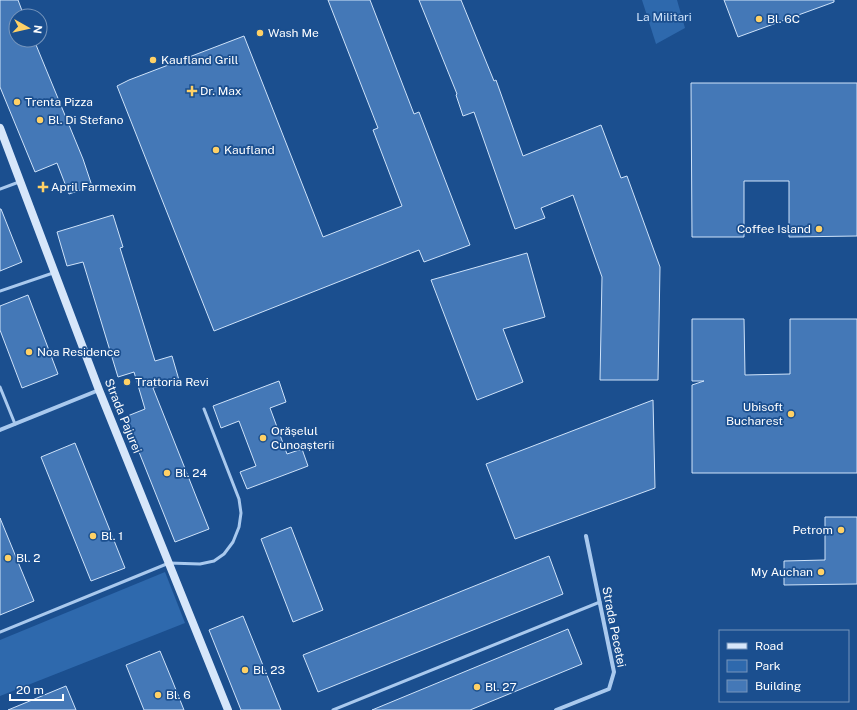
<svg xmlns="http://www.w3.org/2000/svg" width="857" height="710" font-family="'Public Sans',sans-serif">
<rect width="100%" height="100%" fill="#1b4f8f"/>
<g fill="#2e69ad">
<path d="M 642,0 L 677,0 L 685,28 L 656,44 Z"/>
<path d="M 165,572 L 185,623 L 0,696 L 0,640 Z"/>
</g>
<g fill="#4478b7" stroke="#cfe3fa">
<path d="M 0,0 L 18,0 L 24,16 L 16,16 L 16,40 L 34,40 L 83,159 L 92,186 L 69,194 L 57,163 L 35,172 L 0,87 Z"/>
<path d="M 328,0 L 370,0 L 414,114 L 419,112 L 470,245 L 424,262 L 419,250 L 214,331 L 117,86 L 129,80 L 244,36 L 323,237 L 402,206 L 373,130 L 378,128 Z"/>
<path d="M 419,0 L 461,0 L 494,81 L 496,80 L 523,156 L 601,125 L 621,178 L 627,176 L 660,267 L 658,380 L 600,380 L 602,277 L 573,195 L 541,208 L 545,218 L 515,229 L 474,112 L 463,116 L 456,95 L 457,94 Z"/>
<path d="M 724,0 L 834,0 L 834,2 L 738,37 Z"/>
<path d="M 691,83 L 857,83 L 857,236 L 789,237 L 789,181 L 744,181 L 744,237 L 692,237 Z"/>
<path d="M 0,209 L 1,209 L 22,262 L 0,271 Z"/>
<path d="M 113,215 L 123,247 L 120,248 L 155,361 L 172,356 L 179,380 L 153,388 L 209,529 L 175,542 L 125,417 L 145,409 L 134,372 L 118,377 L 83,262 L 67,266 L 57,232 Z"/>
<path d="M 527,253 L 545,317 L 503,329 L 523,382 L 477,400 L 431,280 Z"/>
<path d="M 28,295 L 58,374 L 22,388 L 0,330 L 0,306 Z"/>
<path d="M 692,319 L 744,319 L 745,375 L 790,374 L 790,319 L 857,319 L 857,473 L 692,473 L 692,385 L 704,381 L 692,381 Z"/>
<path d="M 279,381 L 286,402 L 270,408 L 287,454 L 302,449 L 308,466 L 247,489 L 240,472 L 256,466 L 239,421 L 221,428 L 213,406 Z"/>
<path d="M 653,400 L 655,488 L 515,539 L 486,464 Z"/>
<path d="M 75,443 L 125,568 L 91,581 L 41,457 Z"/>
<path d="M 825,517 L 857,517 L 857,584 L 784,585 L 784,561 L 825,560 Z"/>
<path d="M 0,518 L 34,601 L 0,615 Z"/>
<path d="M 291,527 L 323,610 L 293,622 L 261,539 Z"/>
<path d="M 549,556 L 563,594 L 318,692 L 303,655 Z"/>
<path d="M 243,616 L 281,710 L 241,710 L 209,630 Z"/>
<path d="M 568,629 L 582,664 L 470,710 L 372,710 Z"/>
<path d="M 160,651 L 172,680 L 184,710 L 144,710 L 126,665 Z"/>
<path d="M 66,686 L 76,710 L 8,710 Z"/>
</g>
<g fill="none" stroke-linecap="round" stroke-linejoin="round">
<g stroke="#a9c9ee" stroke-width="3">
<path d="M 0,189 L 19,182"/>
<path d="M 0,291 L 53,273"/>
<path d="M 0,387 L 15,424"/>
<path d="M 0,632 L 169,563 L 200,564 L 214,561 L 224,554 L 233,542 L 239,527 L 241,513 L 239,499 L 204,409"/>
<path d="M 333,710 L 600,602"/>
</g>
<g stroke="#a9c9ee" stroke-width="4">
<path d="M 0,430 L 99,390"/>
<path d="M 556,710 L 609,689 L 614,672 L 586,536"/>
</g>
<path stroke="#d6e6fa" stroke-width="8" d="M 0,128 L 99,390 L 228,710"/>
</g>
<g fill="#ffd166" stroke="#1b4f8f" stroke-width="1.5">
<circle cx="759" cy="19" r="4"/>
<circle cx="260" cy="33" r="4"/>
<circle cx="153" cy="60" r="4"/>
<path d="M190 85h4v4h4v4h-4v4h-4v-4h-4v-4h4z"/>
<circle cx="17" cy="102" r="4"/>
<circle cx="40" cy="120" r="4"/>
<circle cx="216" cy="150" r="4"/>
<path d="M41 181h4v4h4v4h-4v4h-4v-4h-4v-4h4z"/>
<circle cx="819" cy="229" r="4"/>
<circle cx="29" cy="352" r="4"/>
<circle cx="127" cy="382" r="4"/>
<circle cx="791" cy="414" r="4"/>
<circle cx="263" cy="438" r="4"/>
<circle cx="167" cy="473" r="4"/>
<circle cx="841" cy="530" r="4"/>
<circle cx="93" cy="536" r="4"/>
<circle cx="8" cy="558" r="4"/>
<circle cx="821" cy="572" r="4"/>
<circle cx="245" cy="670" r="4"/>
<circle cx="477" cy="687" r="4"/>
<circle cx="158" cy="695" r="4"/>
</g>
<g text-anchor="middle" stroke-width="3.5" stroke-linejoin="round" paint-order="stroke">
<g font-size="12" fill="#cfe3fa" stroke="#1b4f8f">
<text x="664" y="21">La Militari</text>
</g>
<g font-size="12" fill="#fff" stroke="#1b4f8f" text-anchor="start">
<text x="767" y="23">Bl. 6C</text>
<text x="268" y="37">Wash Me</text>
<text x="161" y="64">Kaufland Grill</text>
<text x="200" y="95">Dr. Max</text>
<text x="25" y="106">Trenta Pizza</text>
<text x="48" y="124">Bl. Di Stefano</text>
<text x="224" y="154">Kaufland</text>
<text x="51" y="191">April Farmexim</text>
<text x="811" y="233" text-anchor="end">Coffee Island</text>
<text x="37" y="356">Noa Residence</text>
<text x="135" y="386">Trattoria Revi</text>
<text x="783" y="411" text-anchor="end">Ubisoft<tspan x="783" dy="14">Bucharest</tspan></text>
<text x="271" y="435">Orășelul<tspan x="271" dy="14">Cunoașterii</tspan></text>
<text x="175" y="477">Bl. 24</text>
<text x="833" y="534" text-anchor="end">Petrom</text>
<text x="101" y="540">Bl. 1</text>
<text x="16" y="562">Bl. 2</text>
<text x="813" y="576" text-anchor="end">My Auchan</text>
<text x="253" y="674">Bl. 23</text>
<text x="485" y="691">Bl. 27</text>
<text x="166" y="699">Bl. 6</text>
</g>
<g font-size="12" fill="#fff" stroke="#1b4f8f">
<text transform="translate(123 416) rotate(68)" y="4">Strada Pajurei</text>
<text transform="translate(614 627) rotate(79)" y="4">Strada Pecetei</text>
</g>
</g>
<rect x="719" y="630" width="130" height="72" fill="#1b4f8f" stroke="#7695bc"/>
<rect x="727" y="643" width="20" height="6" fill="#d6e6fa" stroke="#7695bc"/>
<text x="755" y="650" font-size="12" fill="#ffffff">Road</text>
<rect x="727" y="660" width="20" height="12" fill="#2e69ad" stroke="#7695bc"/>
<text x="755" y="670" font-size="12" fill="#ffffff">Park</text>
<rect x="727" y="680" width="20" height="12" fill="#4478b7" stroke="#7695bc"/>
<text x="755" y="690" font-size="12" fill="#ffffff">Building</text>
<g transform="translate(28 28) rotate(98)"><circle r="19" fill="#1b4f8f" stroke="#7695bc"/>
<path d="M0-3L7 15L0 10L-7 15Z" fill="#ffd166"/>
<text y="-6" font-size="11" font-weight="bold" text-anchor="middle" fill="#ffffff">N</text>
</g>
<path d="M10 694v6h53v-6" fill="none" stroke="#ffffff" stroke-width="2"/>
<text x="16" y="694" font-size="12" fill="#ffffff" stroke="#1b4f8f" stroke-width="3" paint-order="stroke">20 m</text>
</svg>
